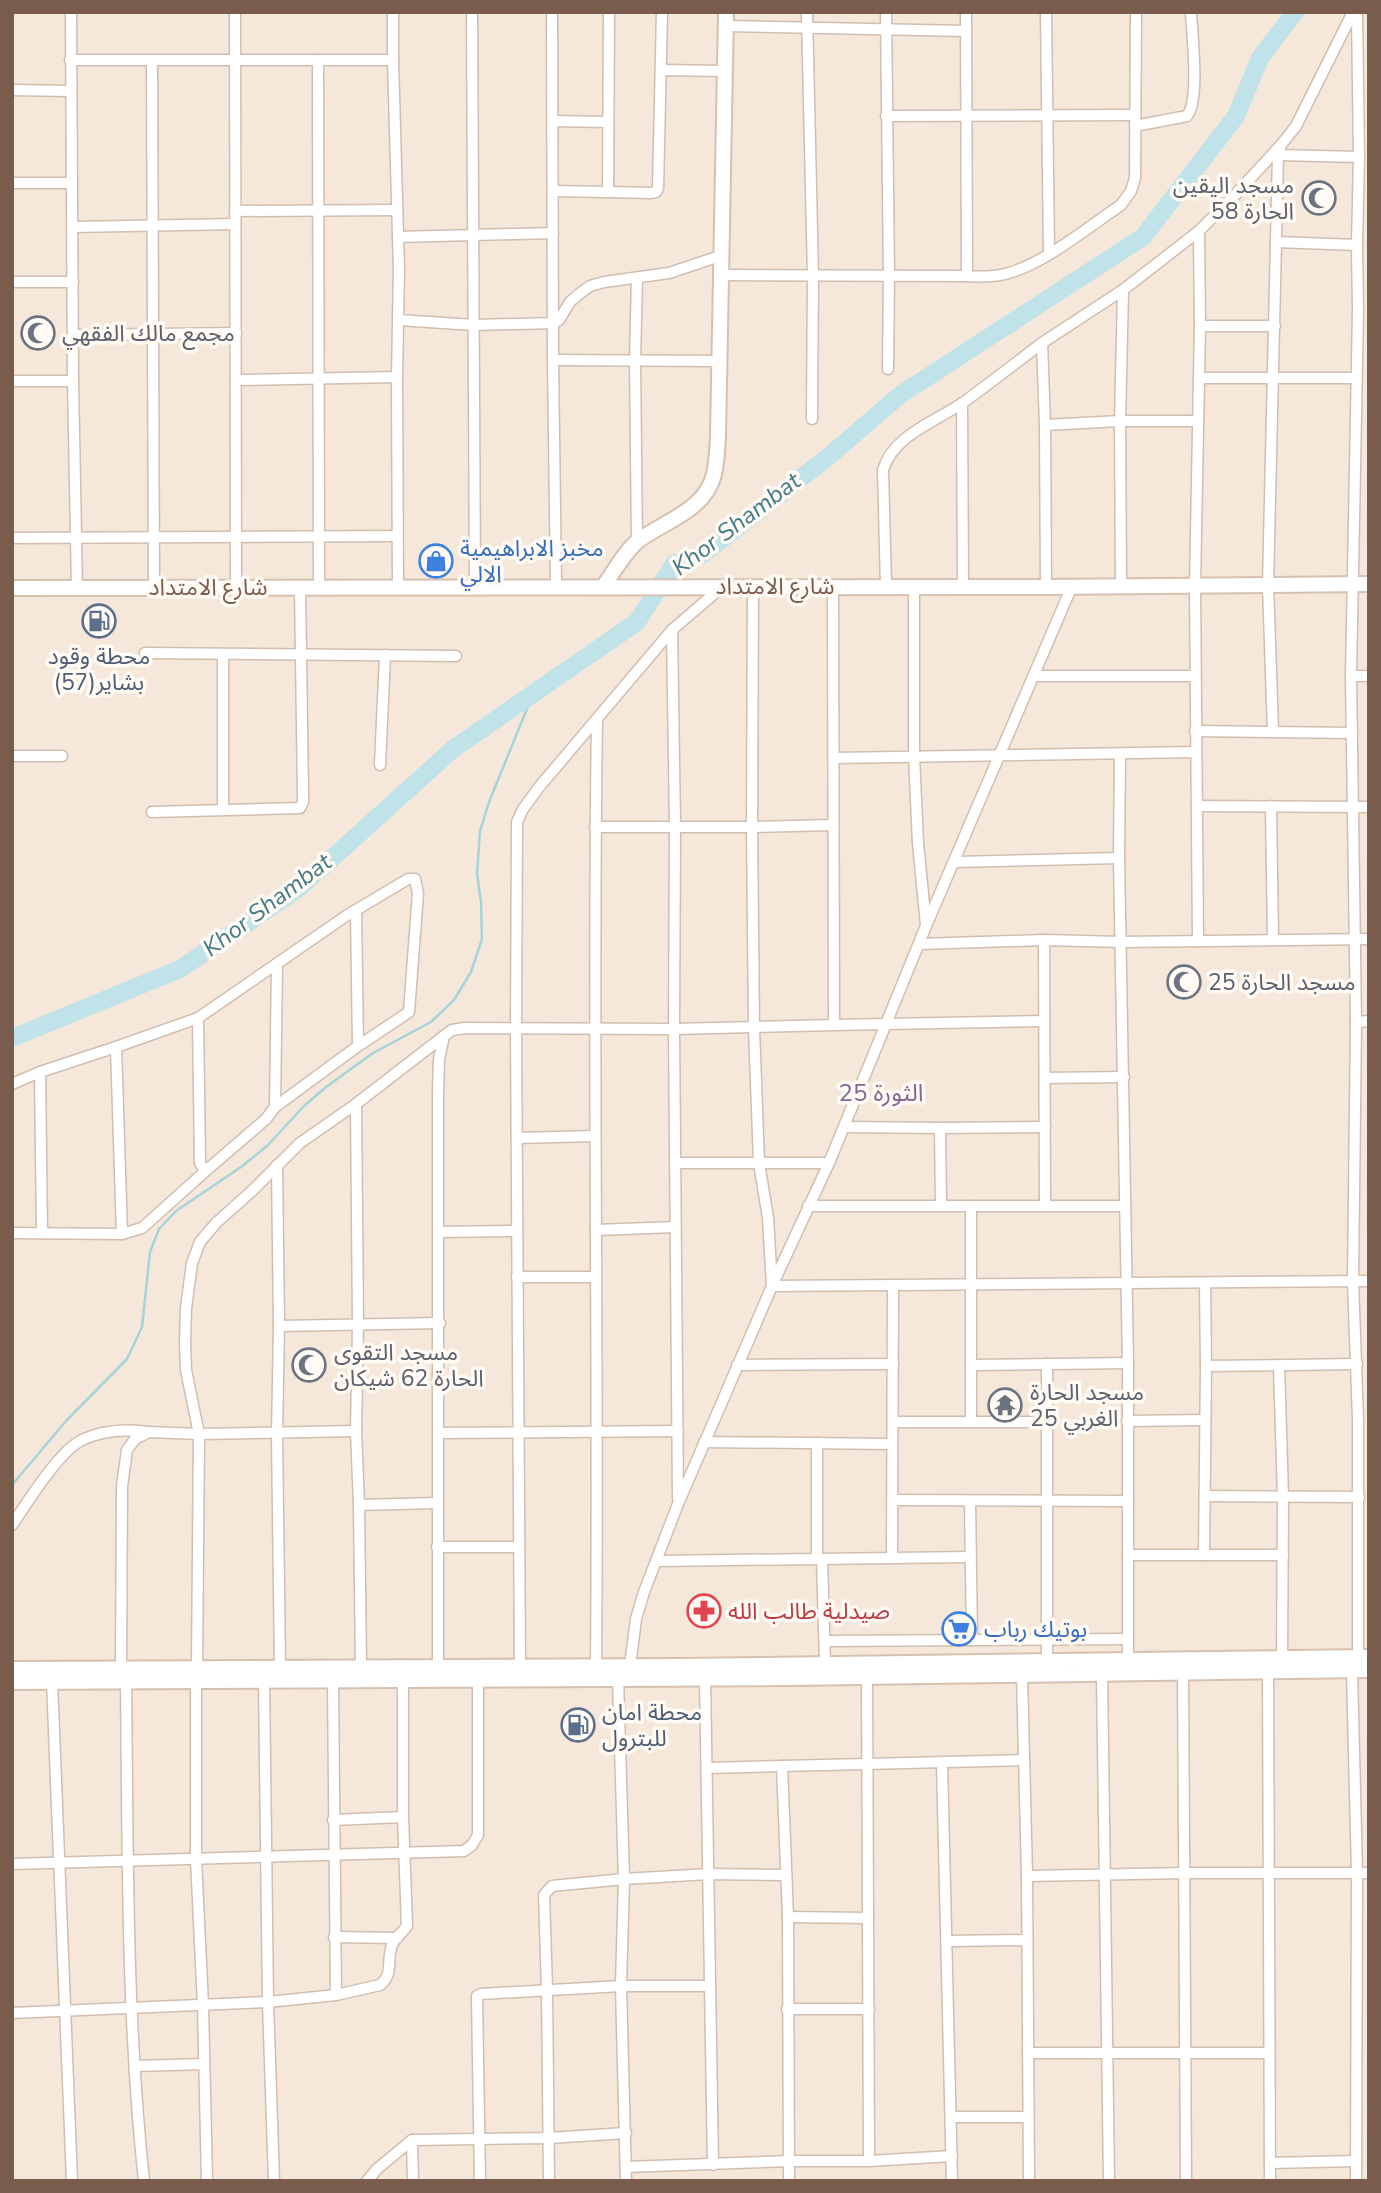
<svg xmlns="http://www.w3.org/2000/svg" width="1381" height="2193" font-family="'Nunito Sans','Noto Sans Arabic',sans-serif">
<rect width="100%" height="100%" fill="#fdf6ec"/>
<rect fill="#f5e8da" x="12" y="12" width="1357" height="2169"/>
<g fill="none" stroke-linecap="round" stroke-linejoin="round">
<path stroke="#a5d3da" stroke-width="2.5" d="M 12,1485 L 66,1421 L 127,1359 L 142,1327 L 150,1252 L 159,1229 L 176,1211 L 241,1167 L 267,1146 L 304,1106 L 326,1087 L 373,1053 L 431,1022 L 454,1000 L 471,972 L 482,939 L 481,902 L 477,874 L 480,831 L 489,802 L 533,694"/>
<path stroke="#bfe3e8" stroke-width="18" d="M 12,1038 L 180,969 L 299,888 L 453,749 L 637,622 L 674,564 L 703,554 L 828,457 L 900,395 L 1143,237 L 1236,116 L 1260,58 L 1295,12"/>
<defs>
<g id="street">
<path d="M 71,12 L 73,381 L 77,588"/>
<path d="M 235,12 L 236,587"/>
<path d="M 393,12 L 393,60 L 399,269 L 397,377 L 398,587"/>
<path d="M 472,12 L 475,587"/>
<path d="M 552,12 L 553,360 L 556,586"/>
<path d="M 807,12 L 813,276 L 812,419"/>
<path d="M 886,12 L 889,276 L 888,369"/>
<path d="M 966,12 L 967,276 C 980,277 993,277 1005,274 C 1043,265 1088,227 1121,205 L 1131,191 L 1135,178 L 1136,12"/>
<path d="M 1046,12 L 1049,254"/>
<path d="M 1357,12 L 1359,157 L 1357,245 L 1358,310 L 1351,676 L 1356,1022 L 1353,1281 L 1358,1420 L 1358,1657"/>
<path d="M 726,26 L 966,31"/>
<path d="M 70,60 L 393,60"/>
<path d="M 152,60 L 154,587"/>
<path d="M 318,60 L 319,587"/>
<path d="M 661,70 L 725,71"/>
<path d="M 12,90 L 70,91"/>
<path d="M 886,116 L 1135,115"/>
<path d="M 553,121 L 608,122"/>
<path d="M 1135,126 L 1187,116 C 1200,100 1192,35 1191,12"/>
<path d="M 1278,155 L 1359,157"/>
<path d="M 12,183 L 72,183"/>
<path d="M 553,191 L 608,192 L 609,12"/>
<path d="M 608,192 L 650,193 L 656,192 L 658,188 L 662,12"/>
<path d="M 235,211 L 397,210"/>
<path d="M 73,227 L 235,224"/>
<path d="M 398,237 L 553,233"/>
<path d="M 1276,242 L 1357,245"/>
<path d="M 720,275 L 967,276"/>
<path d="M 637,278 L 635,360 L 637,542"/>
<path d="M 12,282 L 73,282"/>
<path d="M 398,320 L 474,325 L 554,323 L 559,320 L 570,302 L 579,294 L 590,286 L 604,282 L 669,273 L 720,256"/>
<path d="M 1200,326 L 1275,326"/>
<path d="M 74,335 L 236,333"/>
<path d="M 553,360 L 719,361"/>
<path d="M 1199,378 L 1356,378"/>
<path d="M 236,380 L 397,377"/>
<path d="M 12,381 L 73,381"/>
<path d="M 962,403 L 963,587"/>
<path d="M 1045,425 L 1120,421 L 1198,421"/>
<path d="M 12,538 L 397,536"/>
<path d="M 1121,585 L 1120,421 L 1123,290"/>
<path d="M 753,586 L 752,827 L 754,1028 L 759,1163 L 768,1218 L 772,1286 L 1369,1281"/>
<path d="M 833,586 L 834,1025 L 1044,1021"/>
<path d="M 886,586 L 883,470 C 893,435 937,421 964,402 C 990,383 1016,363 1042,343"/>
<path d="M 914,586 L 914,756 L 918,843 L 926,925"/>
<path d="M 1046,587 L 1045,425 L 1042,343 L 1123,290 L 1199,231 L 1235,195 L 1281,145 L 1296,126 L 1353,12"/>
<path d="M 672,630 L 675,826 L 674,1029 L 678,1498"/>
<path d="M 145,653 L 456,656"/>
<path d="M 223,654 L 223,810"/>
<path d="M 1035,676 L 1195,676"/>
<path d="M 1351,676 L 1369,676"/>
<path d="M 1195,731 L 1352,733"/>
<path d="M 1273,732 L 1268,585 L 1278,155 L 1280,149"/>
<path d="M 1120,755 L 1119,858 L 1128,1363 L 1128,1660"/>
<path d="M 12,756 L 62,756"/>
<path d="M 834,758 L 1196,752"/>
<path d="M 380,765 L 385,655"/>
<path d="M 1197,806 L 1369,807"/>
<path d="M 1271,806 L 1273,939"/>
<path d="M 152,812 L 300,808 L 303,802 L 303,793 L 300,587"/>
<path d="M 595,827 L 752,827 L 833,825"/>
<path d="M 955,862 L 1119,858"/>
<path d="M 1044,940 L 1045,1205"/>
<path d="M 1198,941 L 1195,586 L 1200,326 L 1199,231"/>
<path d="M 920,944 L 1044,940 L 1121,942 L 1369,939"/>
<path d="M 198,1018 L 200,1163 L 203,1168 L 209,1168 L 266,1119 L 275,1107 L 277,964"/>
<path d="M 1356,1022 L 1369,1021"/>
<path d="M 116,1047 L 122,1234"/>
<path d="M 40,1072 L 42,1233"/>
<path d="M 1045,1078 L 1124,1077"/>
<path d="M 12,1084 L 40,1072 L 116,1047 L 198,1018 L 346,916 L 408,879 L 415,879 L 418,893 L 409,1012 L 358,1046"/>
<path d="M 356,1104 L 358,1324 L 356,1431 L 359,1505 L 361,1666"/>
<path d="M 275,1107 L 358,1046 L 356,910"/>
<path d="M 844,1127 L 940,1128 L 941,1205"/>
<path d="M 940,1128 L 1045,1127"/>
<path d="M 517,1138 L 594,1136"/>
<path d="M 676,1163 L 829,1163"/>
<path d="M 277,1165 L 279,1326 L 277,1434 L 280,1667"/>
<path d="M 808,1206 L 1125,1206"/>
<path d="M 971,1206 L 971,1422"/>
<path d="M 596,1230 L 675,1227"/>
<path d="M 439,1232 L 517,1231"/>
<path d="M 12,1233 L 122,1234 L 142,1228 L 209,1168"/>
<path d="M 517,1277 L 596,1277"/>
<path d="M 279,1326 L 440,1323"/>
<path d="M 737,1365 L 893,1364"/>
<path d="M 971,1365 L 1128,1363"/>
<path d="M 1206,1366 L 1357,1364"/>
<path d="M 1279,1366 L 1283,1497 L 1282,1659"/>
<path d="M 1127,1421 L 1205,1420"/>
<path d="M 893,1422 L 1047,1422"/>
<path d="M 438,1433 L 678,1431"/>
<path d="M 704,1442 L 892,1444"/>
<path d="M 1205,1496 L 1359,1497"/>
<path d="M 893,1500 L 1128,1501"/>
<path d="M 970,1501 L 972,1640"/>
<path d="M 359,1505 L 437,1503"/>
<path d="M 12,1525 C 27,1503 59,1451 82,1440 C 103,1430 125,1429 147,1432"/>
<path d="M 437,1547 L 519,1547"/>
<path d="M 1128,1555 L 1283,1555"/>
<path d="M 1204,1555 L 1206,1366 L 1205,1283"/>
<path d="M 892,1558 L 893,1286"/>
<path d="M 817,1559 L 817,1443"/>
<path d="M 822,1559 L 825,1665"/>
<path d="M 656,1561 L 970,1557"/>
<path d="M 826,1641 L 1127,1639"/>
<path d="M 1047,1662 L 1047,1364"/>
<path d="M 438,1666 L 438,1093 L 439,1059 L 444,1036 L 452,1030 L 465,1028 L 674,1029 L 834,1025"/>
<path d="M 520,1666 L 516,1028 L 517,822 L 523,809 L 540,786 L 672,630 L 723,586"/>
<path d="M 630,1666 L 636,1619 L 644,1592 L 678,1504 L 772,1286 L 829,1163 L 926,926 L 1072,586"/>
<path d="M 596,1667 C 599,1351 592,1035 597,719"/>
<path d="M 121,1668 L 122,1486 L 127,1450 L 135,1439 L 149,1432 L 199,1434 L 356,1431"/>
<path d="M 197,1668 L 199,1434 L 186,1370 L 185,1342 L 186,1308 L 192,1263 L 200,1242 L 216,1223 L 253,1190 L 300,1143 L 356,1104 L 444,1036"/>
<path d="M 1352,1670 L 1357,1873 L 1356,2181"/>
<path d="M 1183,1671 L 1186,2181"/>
<path d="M 1268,1671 L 1270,2181"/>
<path d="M 1102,1673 L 1109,2181"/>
<path d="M 1022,1675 L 1027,1876 L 1186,1873 L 1369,1873"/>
<path d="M 867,1677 L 869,2161"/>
<path d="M 705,1678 L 713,2165"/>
<path d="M 618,1679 L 624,1879 L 621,1986 L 626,2181"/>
<path d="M 264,1680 L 268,2002 L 274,2181"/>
<path d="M 52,1681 L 72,2181"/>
<path d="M 126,1681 C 128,1847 126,2015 144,2181"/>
<path d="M 196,1681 L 196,1859 L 203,2005 L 207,2181"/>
<path d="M 333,1681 L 336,1995"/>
<path d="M 942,1763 L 952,2181"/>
<path d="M 782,1766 L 788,1917 L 789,2181"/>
<path d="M 707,1768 L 1024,1760"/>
<path d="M 333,1820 L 403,1817"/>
<path d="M 12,1864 L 464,1851 L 472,1845 L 478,1835 L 478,1680"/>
<path d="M 1027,1876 L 1029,2181"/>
<path d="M 788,1917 L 868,1918"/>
<path d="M 334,1937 L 397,1938"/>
<path d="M 947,1941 L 1026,1940"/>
<path d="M 787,2009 L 869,2009"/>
<path d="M 12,2013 L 268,2002 L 336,1995 L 380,1985 C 395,1973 385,1959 393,1943 C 396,1937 403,1932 407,1926 L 403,1817 L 403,1680"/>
<path d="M 1028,2053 L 1269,2053"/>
<path d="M 135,2066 L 204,2064"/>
<path d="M 952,2117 L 1028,2117"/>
<path d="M 412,2140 L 413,2181"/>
<path d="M 1270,2163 L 1356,2161"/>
<path d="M 626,2167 L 789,2161 L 869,2161 L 952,2156"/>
<path d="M 367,2181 L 377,2169 L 412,2140 L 549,2138 L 626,2133"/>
<path d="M 480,2181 L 477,1996 L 481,1994 L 621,1986 L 710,1986"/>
<path d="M 549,2181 L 547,1990 L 544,1895 L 552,1886 L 624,1879 L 709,1874 L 786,1875"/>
</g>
<g id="secondary">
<path d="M 603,587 C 614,572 624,552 639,540 C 665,521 706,510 714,474 C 717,462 717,449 718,437 L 726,12"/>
<path d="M 12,588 L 1046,587 L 1369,584"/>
<path d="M 12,1669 L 678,1666 L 1369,1657"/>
<path d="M 12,1682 L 790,1678 L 1369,1670"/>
</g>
</defs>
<use href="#street" stroke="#d1beb0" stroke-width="13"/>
<use href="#secondary" stroke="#d6c0b0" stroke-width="18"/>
<use href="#street" stroke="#fff" stroke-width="10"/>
<use href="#secondary" stroke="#fff" stroke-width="14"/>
</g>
<defs>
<symbol id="mosque-ring" viewBox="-11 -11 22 22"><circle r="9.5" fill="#fffaf3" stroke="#6b7280" stroke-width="1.5"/><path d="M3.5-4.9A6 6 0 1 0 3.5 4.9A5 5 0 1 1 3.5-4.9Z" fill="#6b7280"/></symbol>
<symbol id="shop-ring" viewBox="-11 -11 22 22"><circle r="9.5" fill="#fffaf3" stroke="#3f7fe0" stroke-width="1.5"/><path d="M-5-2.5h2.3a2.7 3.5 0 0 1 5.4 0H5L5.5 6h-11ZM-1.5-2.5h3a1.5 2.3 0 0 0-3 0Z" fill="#3f7fe0"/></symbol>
<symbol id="fuel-ring" viewBox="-11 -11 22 22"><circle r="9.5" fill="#fffaf3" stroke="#5c6f8a" stroke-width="1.5"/><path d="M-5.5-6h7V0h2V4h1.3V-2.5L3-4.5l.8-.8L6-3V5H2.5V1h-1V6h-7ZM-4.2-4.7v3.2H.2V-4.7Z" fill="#5c6f8a"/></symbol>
<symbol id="temple-ring" viewBox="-11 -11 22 22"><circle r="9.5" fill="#fffaf3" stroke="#6b7280" stroke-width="1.5"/><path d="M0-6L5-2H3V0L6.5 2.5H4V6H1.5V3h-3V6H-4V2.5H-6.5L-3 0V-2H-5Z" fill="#6b7280"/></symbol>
<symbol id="pharmacy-ring" viewBox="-11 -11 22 22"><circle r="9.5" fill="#fffaf3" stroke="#e0444e" stroke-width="1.5"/><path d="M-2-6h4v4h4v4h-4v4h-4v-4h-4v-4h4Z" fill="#e0444e"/></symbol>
<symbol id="supermarket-ring" viewBox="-11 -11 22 22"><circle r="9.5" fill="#fffaf3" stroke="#3f7fe0" stroke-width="1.5"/><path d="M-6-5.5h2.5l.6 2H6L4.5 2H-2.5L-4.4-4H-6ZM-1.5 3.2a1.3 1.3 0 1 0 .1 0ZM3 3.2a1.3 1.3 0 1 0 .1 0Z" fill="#3f7fe0"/></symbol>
</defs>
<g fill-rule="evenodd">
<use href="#mosque-ring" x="1300" y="179" width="38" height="38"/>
<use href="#mosque-ring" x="19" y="314" width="38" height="38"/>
<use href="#shop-ring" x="417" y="542" width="38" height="38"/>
<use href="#fuel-ring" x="80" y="602" width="38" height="38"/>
<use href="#mosque-ring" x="1165" y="963" width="38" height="38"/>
<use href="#mosque-ring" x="290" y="1346" width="38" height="38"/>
<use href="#temple-ring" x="986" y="1386" width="38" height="38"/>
<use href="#pharmacy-ring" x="685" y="1592" width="38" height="38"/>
<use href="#supermarket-ring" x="940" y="1610" width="38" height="38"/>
<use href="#fuel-ring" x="559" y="1706" width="38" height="38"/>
</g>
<g text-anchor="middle" stroke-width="7" stroke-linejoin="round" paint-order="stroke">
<g font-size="23" fill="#5b616d" stroke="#fffaf3" text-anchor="start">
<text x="1294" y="193" text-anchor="end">مسجد اليقين<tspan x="1294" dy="26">الحارة 58</tspan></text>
<text x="62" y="341">مجمع مالك الفقهي</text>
<text x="1208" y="990">مسجد الحارة 25</text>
<text x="334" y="1360">مسجد التقوى<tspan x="334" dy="26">الحارة 62 شيكان</tspan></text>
<text x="1030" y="1400">مسجد الحارة<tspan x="1030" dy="26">25 الغربي</tspan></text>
</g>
<g font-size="23" fill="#366cbe" stroke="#fffaf3" text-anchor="start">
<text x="460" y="556">مخبز الابراهيمية<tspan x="460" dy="26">الالي</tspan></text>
<text x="984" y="1637">بوتيك رباب</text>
</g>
<g font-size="23" fill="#7a5c4d" stroke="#fffaf3">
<text x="775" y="594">شارع الامتداد</text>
<text x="208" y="595">شارع الامتداد</text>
</g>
<g font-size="23" fill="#4e5e75" stroke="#fffaf3">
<text x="99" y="664">محطة وقود<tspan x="99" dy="26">بشاير(57)</tspan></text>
<text x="602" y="1720" text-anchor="start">محطة امان<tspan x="602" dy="26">للبترول</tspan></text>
</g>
<g font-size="23" fill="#be3a42" stroke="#fffaf3" text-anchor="start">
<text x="728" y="1619">صيدلية طالب الله</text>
</g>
<g font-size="24" font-style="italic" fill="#437c86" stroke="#fffaf3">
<text transform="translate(736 524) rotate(-37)" y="8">Khor Shambat</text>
<text transform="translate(267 905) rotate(-37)" y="8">Khor Shambat</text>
</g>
<g font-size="24" fill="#846695" stroke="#fffaf3">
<text x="881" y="1101">الثورة 25</text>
</g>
</g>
<rect width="1381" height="2193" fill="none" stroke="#7a5c4d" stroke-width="28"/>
</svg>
